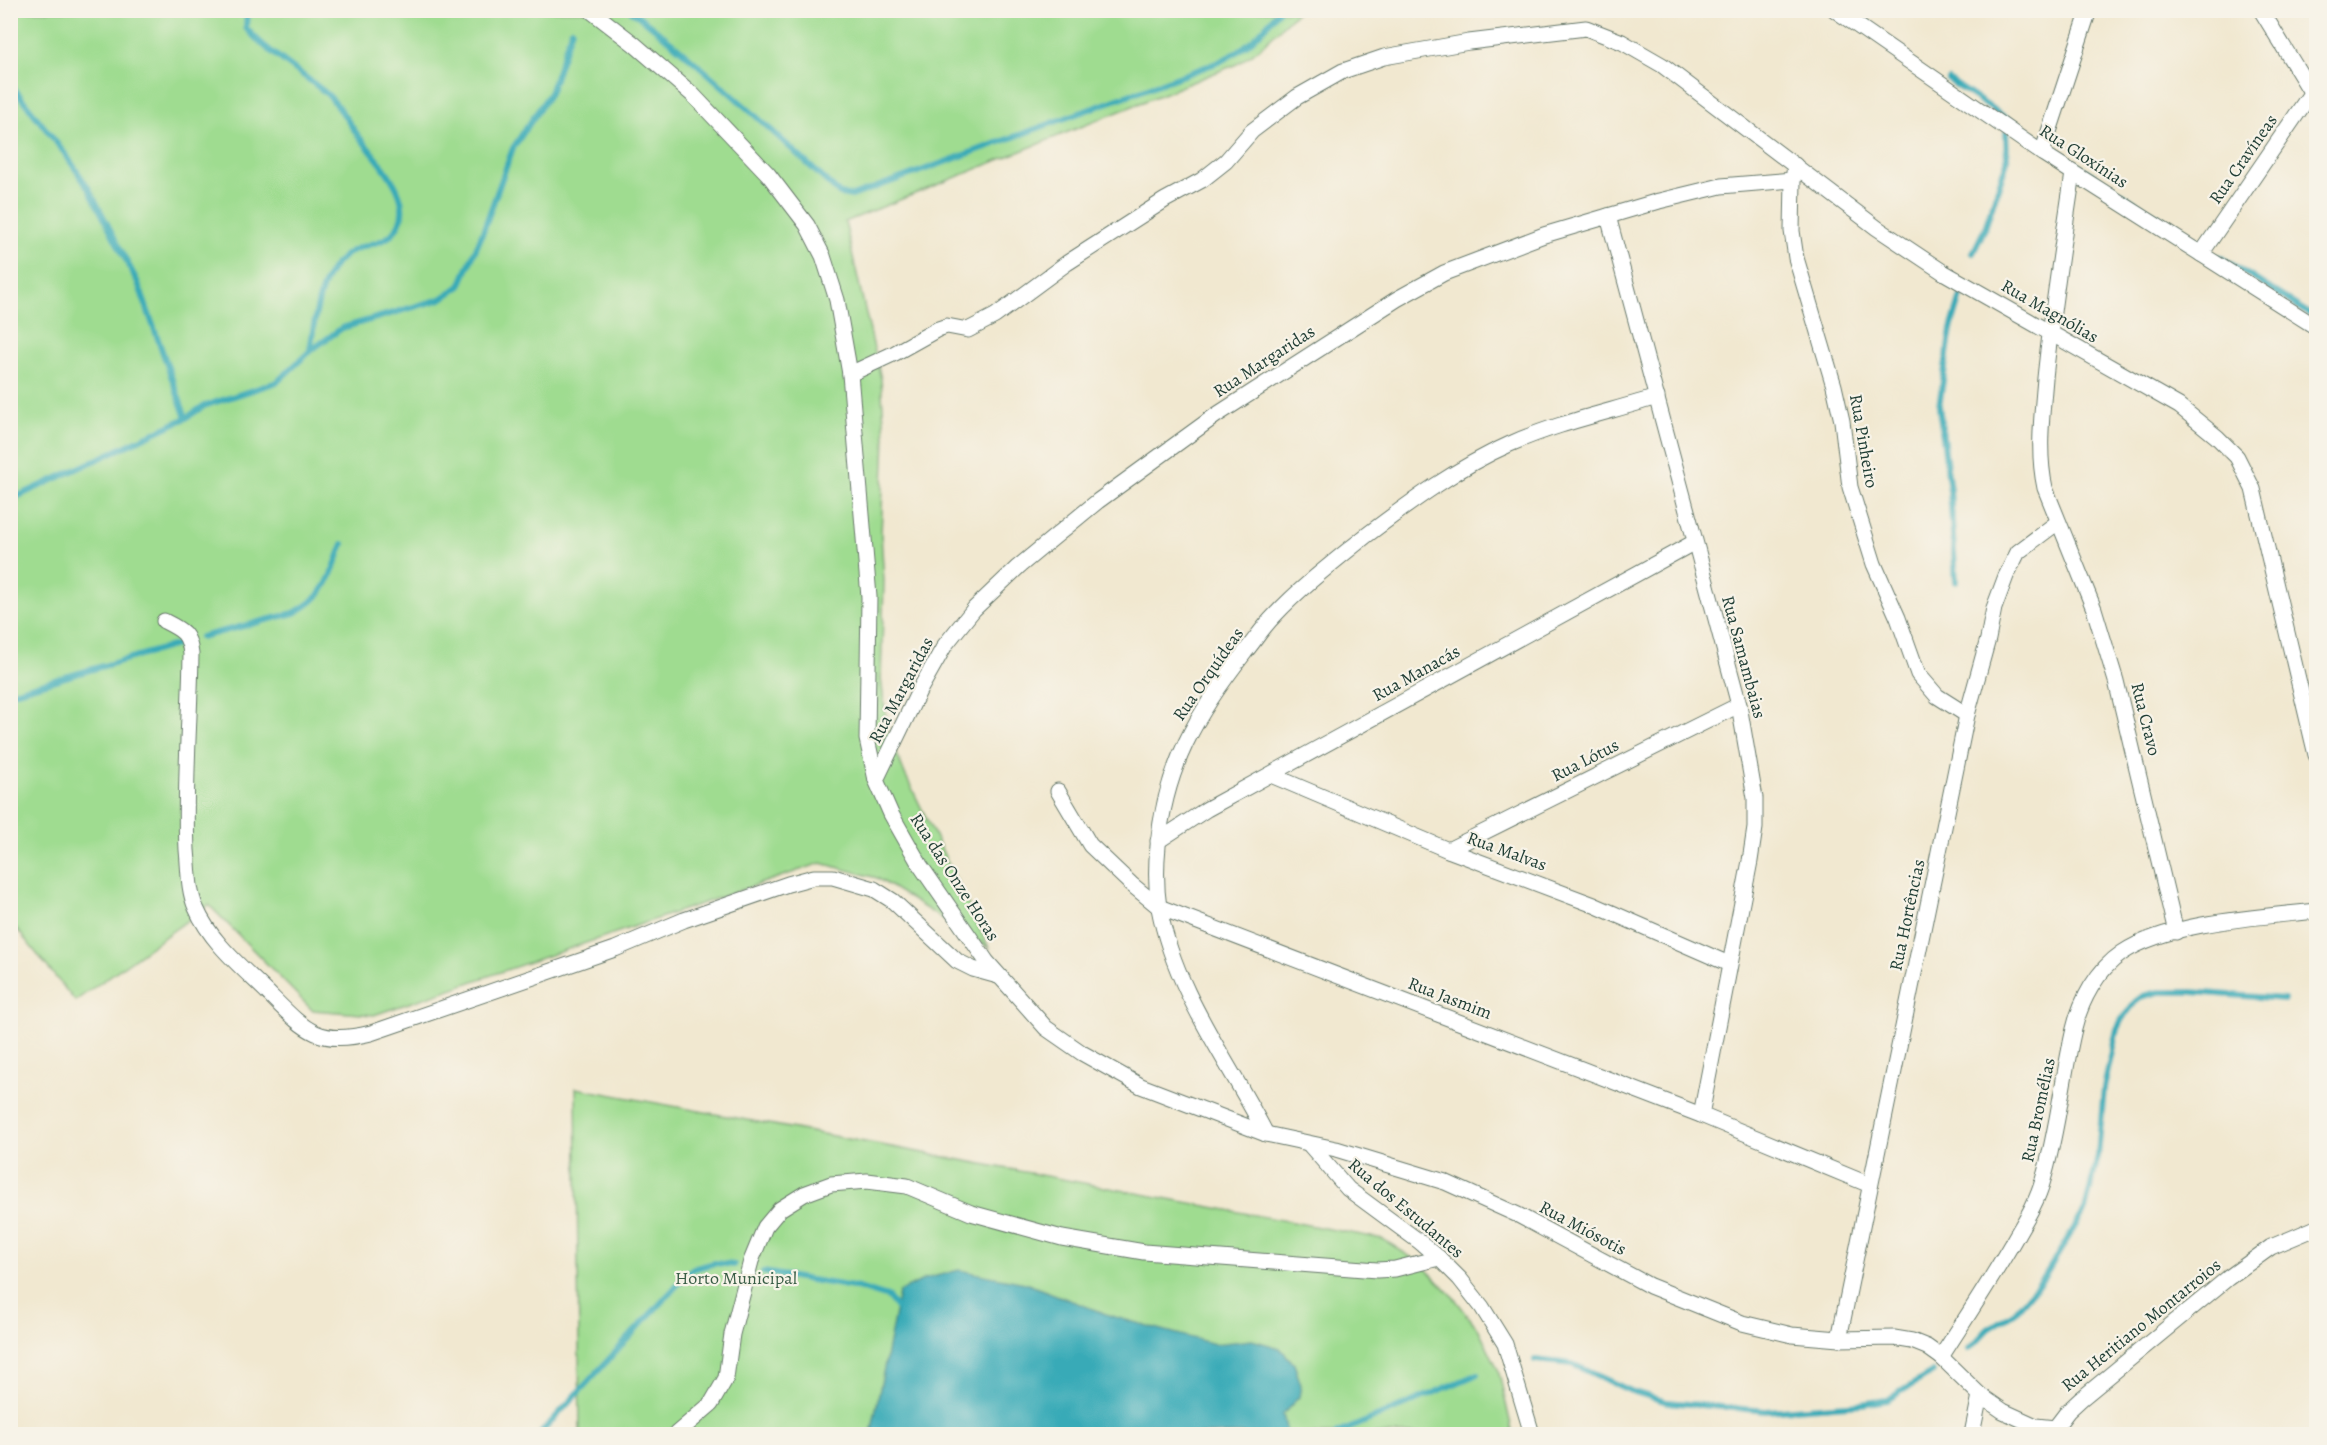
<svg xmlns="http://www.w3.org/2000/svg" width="2327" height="1445" font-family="Alegreya,serif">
<rect width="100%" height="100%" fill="#f7f3e8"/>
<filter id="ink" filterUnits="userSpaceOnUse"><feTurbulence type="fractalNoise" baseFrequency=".0167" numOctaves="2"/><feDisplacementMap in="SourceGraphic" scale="12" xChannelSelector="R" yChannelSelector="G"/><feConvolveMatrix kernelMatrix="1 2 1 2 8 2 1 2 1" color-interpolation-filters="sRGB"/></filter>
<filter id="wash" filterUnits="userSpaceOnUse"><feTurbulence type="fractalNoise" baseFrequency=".008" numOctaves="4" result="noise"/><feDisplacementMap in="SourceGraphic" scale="24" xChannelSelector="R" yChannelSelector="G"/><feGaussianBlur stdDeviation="1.35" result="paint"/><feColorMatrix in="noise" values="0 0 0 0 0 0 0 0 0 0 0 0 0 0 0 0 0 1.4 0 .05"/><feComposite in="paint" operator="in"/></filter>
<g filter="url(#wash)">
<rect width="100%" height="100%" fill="#f1e8d0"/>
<g fill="#9fdc90" stroke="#5f8c62" stroke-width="1.5">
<path d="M 10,11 L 1298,11 L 1259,49 L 1237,64 L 845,222 L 881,379 L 885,437 L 881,535 L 884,581 L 881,679 L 888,732 L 905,774 L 989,948 L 877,878 L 821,863 L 374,1015 L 312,1010 L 209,905 L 75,1001 L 11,922 Z"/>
<path d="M 576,1088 L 1383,1239 L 1420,1263 L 1452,1295 L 1479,1330 L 1498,1369 L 1513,1434 L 580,1434 Z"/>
</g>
<path fill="#39aab7" stroke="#2c7476" stroke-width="1.5" d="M 959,1270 L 1025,1283 L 1111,1316 L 1214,1344 L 1252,1340 L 1280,1348 L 1294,1364 L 1301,1385 L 1299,1397 L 1283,1414 L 1287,1434 L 871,1434 L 899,1292 L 925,1279 Z"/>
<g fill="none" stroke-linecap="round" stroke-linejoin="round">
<g stroke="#39aab7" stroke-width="6">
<path d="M 247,10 L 246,28 C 269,54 300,71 327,94 C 339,105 347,121 357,134 C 376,159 424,204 391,235 C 380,245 362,244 350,252 C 317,273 316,316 310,350"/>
<path d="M 630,10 C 651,24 671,42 691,59 C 742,102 791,148 840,194 L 852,196 L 1219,62 C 1247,48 1260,35 1279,10"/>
<path d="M 1851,10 L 1869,25"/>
<path d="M 1949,80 L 2037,139"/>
<path d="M 10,83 L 66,155 L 89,189 L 138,283 L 186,418"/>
<path d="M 2051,149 L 2199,243"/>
<path d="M 1973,253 L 1985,228 L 2007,161 L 2006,133"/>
<path d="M 2220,257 L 2316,318"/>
<path d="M 10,500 L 186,418 L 204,406 L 277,382 L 310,351 L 342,328 L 441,299 L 460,286 L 481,237 L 513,148 L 550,93 L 572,29"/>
<path d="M 1956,582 L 1950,491 L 1939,406 L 1951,329 L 1961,296"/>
<path d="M 201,637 L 294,613 C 328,595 330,577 343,544"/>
<path d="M 10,693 L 183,643"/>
<path d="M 763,1272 L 859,1288 L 888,1297 L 900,1312"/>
<path d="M 1969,1349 L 1988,1329 L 2015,1312 L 2043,1279 L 2085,1210 L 2098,1156 L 2104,1088 L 2117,1029 L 2122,1019 L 2135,1002 L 2143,996 L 2159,992 L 2191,992 L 2284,999"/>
<path d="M 1535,1360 L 1572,1364 L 1631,1391 L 1667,1402 L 1766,1411 L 1861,1404 L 1887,1400 L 1933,1372"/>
<path d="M 540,1434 L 692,1269 L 715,1263 L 734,1265"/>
<path d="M 1336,1434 L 1478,1374"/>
</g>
</g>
</g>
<g filter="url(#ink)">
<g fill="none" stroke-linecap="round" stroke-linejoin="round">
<defs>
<g id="street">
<path d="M 590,10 L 634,44 L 693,95 L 768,174 L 807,225 L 823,256 L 837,300 L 850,374 L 869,597 L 867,739 L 876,780 L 891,814 L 920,865 L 987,962 L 1046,1028 L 1082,1053 L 1141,1086 L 1266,1134 L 1336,1149 L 1445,1182 L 1518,1215 L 1650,1286 L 1742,1323 L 1792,1335 L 1839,1339 L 1894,1338 L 1912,1341 L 1927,1347 L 1941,1357 L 1980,1395 L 2003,1411 L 2036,1426 L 2055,1428 L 2068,1411 L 2081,1399 L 2228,1278 L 2271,1247 L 2316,1228"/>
<path d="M 1835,10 L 2042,153 L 2316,327"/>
<path d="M 2261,10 L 2316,100"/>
<path d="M 2042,153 L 2089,10"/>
<path d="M 2073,173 C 2063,241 2052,310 2045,378 C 2042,416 2037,452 2045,488 L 2094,609 L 2116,681 L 2176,932"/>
<path d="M 1793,180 L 1792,231 L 1796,258 L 1834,386 L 1842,421 L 1850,487 L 1874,564 L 1898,618 L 1918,674 L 1937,696 L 1967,715"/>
<path d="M 1608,216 L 1739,705 L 1755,798 L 1755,828 L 1750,861 L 1701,1115"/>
<path d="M 2201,254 L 2316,86"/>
<path d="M 850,374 L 895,353 L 938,329 L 947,326 L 968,330 L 995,316 L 1067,263 L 1165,200 L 1202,180 L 1226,161 L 1252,131 L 1297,97 L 1343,71 L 1384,57 L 1469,42 L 1586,28 L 1622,42 L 1662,65 L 1877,228 L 1943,272 L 2179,406 L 2217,437 L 2237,457 L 2253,489 L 2316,755"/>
<path d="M 164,621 C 182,630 189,633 191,654 C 190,719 184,785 187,850 C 189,869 188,890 196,908 C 211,943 243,968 269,994 C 306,1031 318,1046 371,1033 L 615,949 L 684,920 L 788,884 L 814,877 L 833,877 L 874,889 L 893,901 L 957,961 L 973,969 L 998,976"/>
<path d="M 1271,775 L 1448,850 L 1594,905 L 1729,964"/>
<path d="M 876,780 L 919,691 L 945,645 L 974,609 L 1018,567 L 1098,501 L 1215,416 L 1397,299 L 1444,273 L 1544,235 L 1659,201 L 1721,186 L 1793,180 L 1795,165"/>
<path d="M 1058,791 L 1090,845 L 1131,884 L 1159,907 L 1701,1115 L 1870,1185"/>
<path d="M 1158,841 L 1207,809 L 1693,543"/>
<path d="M 1448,850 L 1739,705"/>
<path d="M 1266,1134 C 1228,1060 1175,992 1159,908 C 1156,888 1156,866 1158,846 C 1165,767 1197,713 1245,652 C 1255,640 1263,627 1274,616 C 1302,586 1335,561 1367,535 C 1412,501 1458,467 1510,444 C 1557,423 1609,412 1657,397"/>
<path d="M 1309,1144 L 1348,1189 L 1420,1242 L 1439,1258 L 1460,1279 L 1482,1307 L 1505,1344 L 1532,1434"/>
<path d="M 1839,1339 L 1967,715 L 1988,639 L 1994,608 L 2006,576 L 2018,552 L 2058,522"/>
<path d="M 1941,1357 C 1967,1316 1994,1276 2018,1233 C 2028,1216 2038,1199 2043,1180 C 2058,1130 2062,1079 2074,1029 C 2081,1000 2097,970 2122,953 C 2168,922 2261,917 2316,911"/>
<path d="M 676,1434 L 711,1404 L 726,1378 L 732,1334 L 751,1261 L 765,1227 L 780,1209 L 804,1194 L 831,1184 L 867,1181 L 907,1186 L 971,1213 L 1062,1238 L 1144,1252 L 1377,1270 L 1395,1269 L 1439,1258"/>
<path d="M 1972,1434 L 1980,1395"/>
</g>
</defs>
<use href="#street" stroke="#68796b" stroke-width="17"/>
<use href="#street" stroke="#fff" stroke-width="15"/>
</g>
</g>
<g text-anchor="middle" stroke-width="4.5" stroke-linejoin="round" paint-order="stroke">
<g font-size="18" fill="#1f3d34" stroke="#f7f3e8">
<text transform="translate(2084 156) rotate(33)" y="6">Rua Gloxínias</text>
<text transform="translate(2243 159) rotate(-55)" y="6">Rua Cravíneas</text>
<text transform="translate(2050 311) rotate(30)" y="6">Rua Magnólias</text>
<text transform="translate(1264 361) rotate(-33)" y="6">Rua Margaridas</text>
<text transform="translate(1864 441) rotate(80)" y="6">Rua Pinheiro</text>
<text transform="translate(1744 657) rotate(75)" y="6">Rua Samambaias</text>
<text transform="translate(1416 673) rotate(-29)" y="6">Rua Manacás</text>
<text transform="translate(1208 674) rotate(-55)" y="6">Rua Orquídeas</text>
<text transform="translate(901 690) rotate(-62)" y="6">Rua Margaridas</text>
<text transform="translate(2146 719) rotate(76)" y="6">Rua Cravo</text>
<text transform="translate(1585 760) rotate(-27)" y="6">Rua Lótus</text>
<text transform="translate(1507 851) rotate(20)" y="6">Rua Malvas</text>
<text transform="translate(955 877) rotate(57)" y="6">Rua das Onze Horas</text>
<text transform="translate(1907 915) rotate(-78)" y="6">Rua Hortências</text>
<text transform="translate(1450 998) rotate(21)" y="6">Rua Jasmim</text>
<text transform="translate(2038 1110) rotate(-78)" y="6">Rua Bromélias</text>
<text transform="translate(1406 1208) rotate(40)" y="6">Rua dos Estudantes</text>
<text transform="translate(1583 1228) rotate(28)" y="6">Rua Miósotis</text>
<text transform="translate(2141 1325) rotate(-39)" y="6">Rua Heritiano Montarroios</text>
</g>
<g font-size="18" fill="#395d46" stroke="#f7f3e8">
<text x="736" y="1284">Horto Municipal</text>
</g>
</g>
<rect width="2327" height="1445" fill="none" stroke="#f7f3e8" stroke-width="36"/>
</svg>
